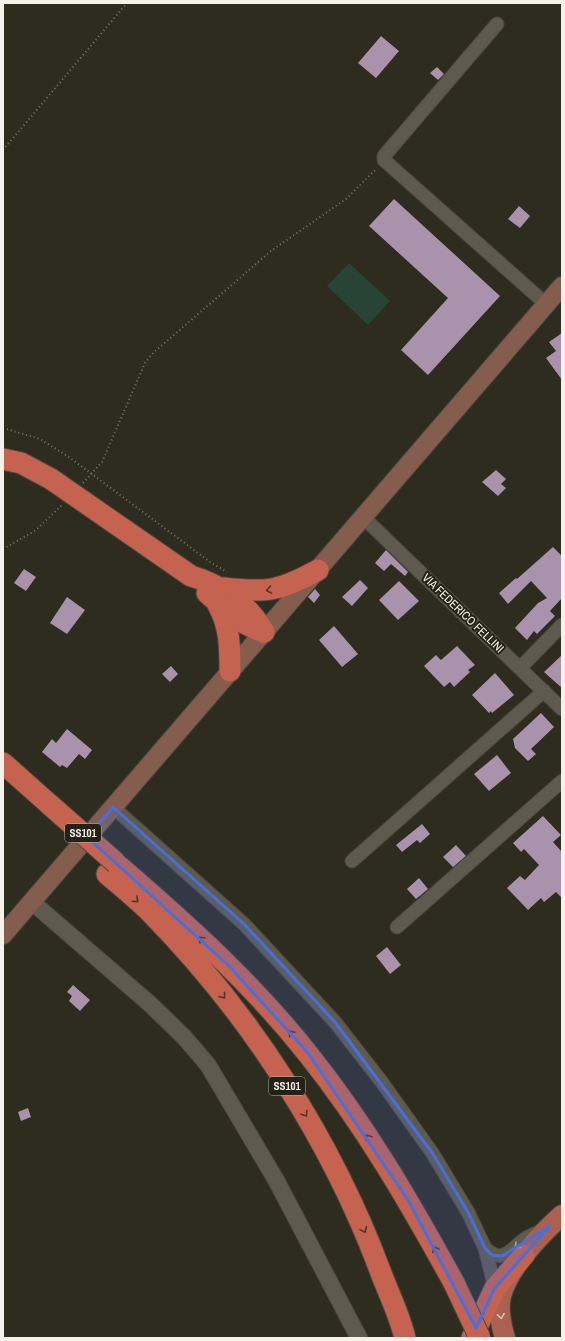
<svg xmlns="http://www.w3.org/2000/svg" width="565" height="1341" font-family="'Archivo Narrow',sans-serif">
<rect width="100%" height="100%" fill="#2e2b1f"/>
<path fill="#284435" d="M 349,263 L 390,301 L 368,325 L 327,286 Z"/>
<g fill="#a892ac">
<path d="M 381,36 L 399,51 L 376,78 L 358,63 Z"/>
<path d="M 437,67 L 444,74 L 438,80 L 430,73 Z"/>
<path d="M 394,199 L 500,296 L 428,375 L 401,350 L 448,298 L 369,226 Z"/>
<path d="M 519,206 L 530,216 L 520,228 L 508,219 Z"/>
<path d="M 562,333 L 562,380 L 546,358 L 556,351 L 549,342 Z"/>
<path d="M 496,470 L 506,479 L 501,484 L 506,488 L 498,496 L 482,482 Z"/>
<path d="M 553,547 L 562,556 L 562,598 L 550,611 L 555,616 L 537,634 L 534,631 L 527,640 L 515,628 L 538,603 L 547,598 L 531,581 L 508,604 L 499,593 L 516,578 L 517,579 Z"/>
<path d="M 386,550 L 408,572 L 405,576 L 391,564 L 384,571 L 375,563 Z"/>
<path d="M 24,569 L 36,577 L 26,591 L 14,583 Z"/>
<path d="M 360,580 L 368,588 L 352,606 L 342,597 Z"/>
<path d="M 399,581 L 419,601 L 398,620 L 379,600 Z"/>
<path d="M 315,589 L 320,595 L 314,603 L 308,597 Z"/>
<path d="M 67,597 L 85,610 L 67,634 L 50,623 Z"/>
<path d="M 334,626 L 358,654 L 342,667 L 319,640 Z"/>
<path d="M 457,646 L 475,665 L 468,670 L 470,672 L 454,687 L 450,682 L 444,687 L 424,666 L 436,655 L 441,660 Z"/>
<path d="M 562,655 L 562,688 L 544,672 Z"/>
<path d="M 171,666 L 178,674 L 170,682 L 162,674 Z"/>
<path d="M 495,673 L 514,695 L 492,713 L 491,711 L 489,713 L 472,695 Z"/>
<path d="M 541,713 L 554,727 L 531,749 L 536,754 L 528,761 L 515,748 L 513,739 Z"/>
<path d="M 67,729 L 92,750 L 85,759 L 79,754 L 67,768 L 62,765 L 60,767 L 42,752 L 52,739 L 56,743 Z"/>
<path d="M 497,755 L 511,773 L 489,791 L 474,774 Z"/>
<path d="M 543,816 L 561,835 L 553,842 L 562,852 L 562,898 L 556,892 L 544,902 L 541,898 L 528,910 L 507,888 L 520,876 L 525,880 L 539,865 L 524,849 L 521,852 L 513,843 Z"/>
<path d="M 422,824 L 430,834 L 420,843 L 417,840 L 402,852 L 396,845 Z"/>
<path d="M 456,845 L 466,856 L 453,867 L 443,857 Z"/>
<path d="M 419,878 L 428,889 L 416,899 L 407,889 Z"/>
<path d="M 387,947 L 401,965 L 390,974 L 376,956 Z"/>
<path d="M 73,985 L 90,1000 L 80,1011 L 69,1001 L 72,996 L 67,992 Z"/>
<path d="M 28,1108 L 31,1117 L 21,1121 L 18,1112 Z"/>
</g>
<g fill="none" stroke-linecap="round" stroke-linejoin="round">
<defs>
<g id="minor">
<path d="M 497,24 L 384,156 L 384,160 L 546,304"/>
<path d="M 363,517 L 562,709"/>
<path d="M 520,668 L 562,625"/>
<path d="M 113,807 L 244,924 L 335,1022 L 381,1081 L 433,1154 L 468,1212 L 485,1248 L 495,1288"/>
<path d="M 352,861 L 544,691"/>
<path d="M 397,927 L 562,781"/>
<path d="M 485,1248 C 504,1265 510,1249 525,1239 C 529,1236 534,1234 539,1232"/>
</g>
<path id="tertiary" d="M 32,902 L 150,1004 L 184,1037 L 208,1065 L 276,1180 L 359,1338"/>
<path id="secondary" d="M 3,935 L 562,286"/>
<path id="primary" d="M 505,1338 C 501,1326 498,1308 501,1296 C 508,1268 541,1234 562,1215"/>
<g id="trunk">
<path d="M 3,459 L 21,463 L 51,479 L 191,576 C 222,585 248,604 264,632"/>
<path d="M 224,588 C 266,593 280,591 318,570"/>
<path d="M 207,593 C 225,609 241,625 264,632"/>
<path d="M 218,605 C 230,626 230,648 230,671"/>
<path d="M 3,763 L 49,804"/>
<path d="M 120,867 C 187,925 253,984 308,1054 C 365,1125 410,1203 454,1283"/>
<path d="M 107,874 C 122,887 138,900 152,914 C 251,1015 332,1141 381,1273 C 389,1294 400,1316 405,1338"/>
<path d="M 472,1338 L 495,1288 L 524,1255"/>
</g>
</defs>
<use href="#minor" stroke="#4b493f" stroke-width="15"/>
<use href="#tertiary" stroke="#4b493f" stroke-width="18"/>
<use href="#secondary" stroke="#4b493f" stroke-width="20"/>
<use href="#primary" stroke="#4b493f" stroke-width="22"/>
<use href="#trunk" stroke="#4b493f" stroke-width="23"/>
<g stroke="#7a776d" stroke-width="2" stroke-dasharray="1 3" stroke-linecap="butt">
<path d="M 3,150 L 127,3"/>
<path d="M 3,428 L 40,439 L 69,457 L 210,562 L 227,572"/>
<path d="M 83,483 L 102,462 L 145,363 L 153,353 L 271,251 L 346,199 L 377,168"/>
<path d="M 3,549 L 36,530 L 62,505"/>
</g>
<use href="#minor" stroke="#5e5b4e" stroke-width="13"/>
<use href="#tertiary" stroke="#5e5b4e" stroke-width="16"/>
<use href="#secondary" stroke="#855d4f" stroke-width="18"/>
<use href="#primary" stroke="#ac6050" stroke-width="20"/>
<use href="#trunk" stroke="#c66250" stroke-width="21"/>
<defs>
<g id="trunk-bridge">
<path d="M 49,804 L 116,863"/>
<path d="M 454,1283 L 480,1338"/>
</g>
</defs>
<use href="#trunk-bridge" stroke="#4b493f" stroke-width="23" stroke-linecap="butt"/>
<use href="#trunk-bridge" stroke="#c66250" stroke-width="21"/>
</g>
<defs><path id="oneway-chevron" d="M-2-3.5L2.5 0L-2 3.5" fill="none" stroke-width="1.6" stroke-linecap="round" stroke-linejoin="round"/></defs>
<g stroke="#553527">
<use href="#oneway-chevron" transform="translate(269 590) rotate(170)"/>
<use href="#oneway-chevron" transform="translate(136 900) rotate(42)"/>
<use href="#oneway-chevron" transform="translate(201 939) rotate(-136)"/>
<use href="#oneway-chevron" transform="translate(223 996) rotate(52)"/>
<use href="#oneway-chevron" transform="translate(291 1033) rotate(-131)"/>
<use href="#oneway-chevron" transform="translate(305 1114) rotate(58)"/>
<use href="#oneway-chevron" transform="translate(368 1137) rotate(-124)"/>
<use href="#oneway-chevron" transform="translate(364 1230) rotate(66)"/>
<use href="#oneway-chevron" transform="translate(435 1249) rotate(-119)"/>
</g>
<use stroke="#a9a69c" href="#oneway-chevron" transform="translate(517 1246) rotate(137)"/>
<use stroke="#dbbfb4" href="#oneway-chevron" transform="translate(501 1316) rotate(81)"/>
<path fill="#486fdc" fill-opacity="0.2" stroke="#486fdc" stroke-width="3" stroke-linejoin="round" d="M 113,807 L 244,924 L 335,1022 L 433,1154 L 468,1212 L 485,1248 L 492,1255 L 502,1256 L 550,1226 L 495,1288 L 476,1328 L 408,1200 L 308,1053 L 230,967 L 87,837 Z"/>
<g text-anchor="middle" stroke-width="4" stroke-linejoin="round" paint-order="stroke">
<g fill="#242216" stroke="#b6b4aa" stroke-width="1">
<rect x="65" y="824" width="36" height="18" rx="3"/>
<rect x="269" y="1077" width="36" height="18" rx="3"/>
</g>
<g font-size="11" font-weight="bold" fill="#f4f2ea">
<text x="83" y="837">SS101</text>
<text x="287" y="1090">SS101</text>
</g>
<g font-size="12" fill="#f4f2ea" stroke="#242216">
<text transform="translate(463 613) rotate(44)" y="4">VIA FEDERICO FELLINI</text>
</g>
</g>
<rect width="565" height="1341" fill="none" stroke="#f4f2ea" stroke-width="8"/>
</svg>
